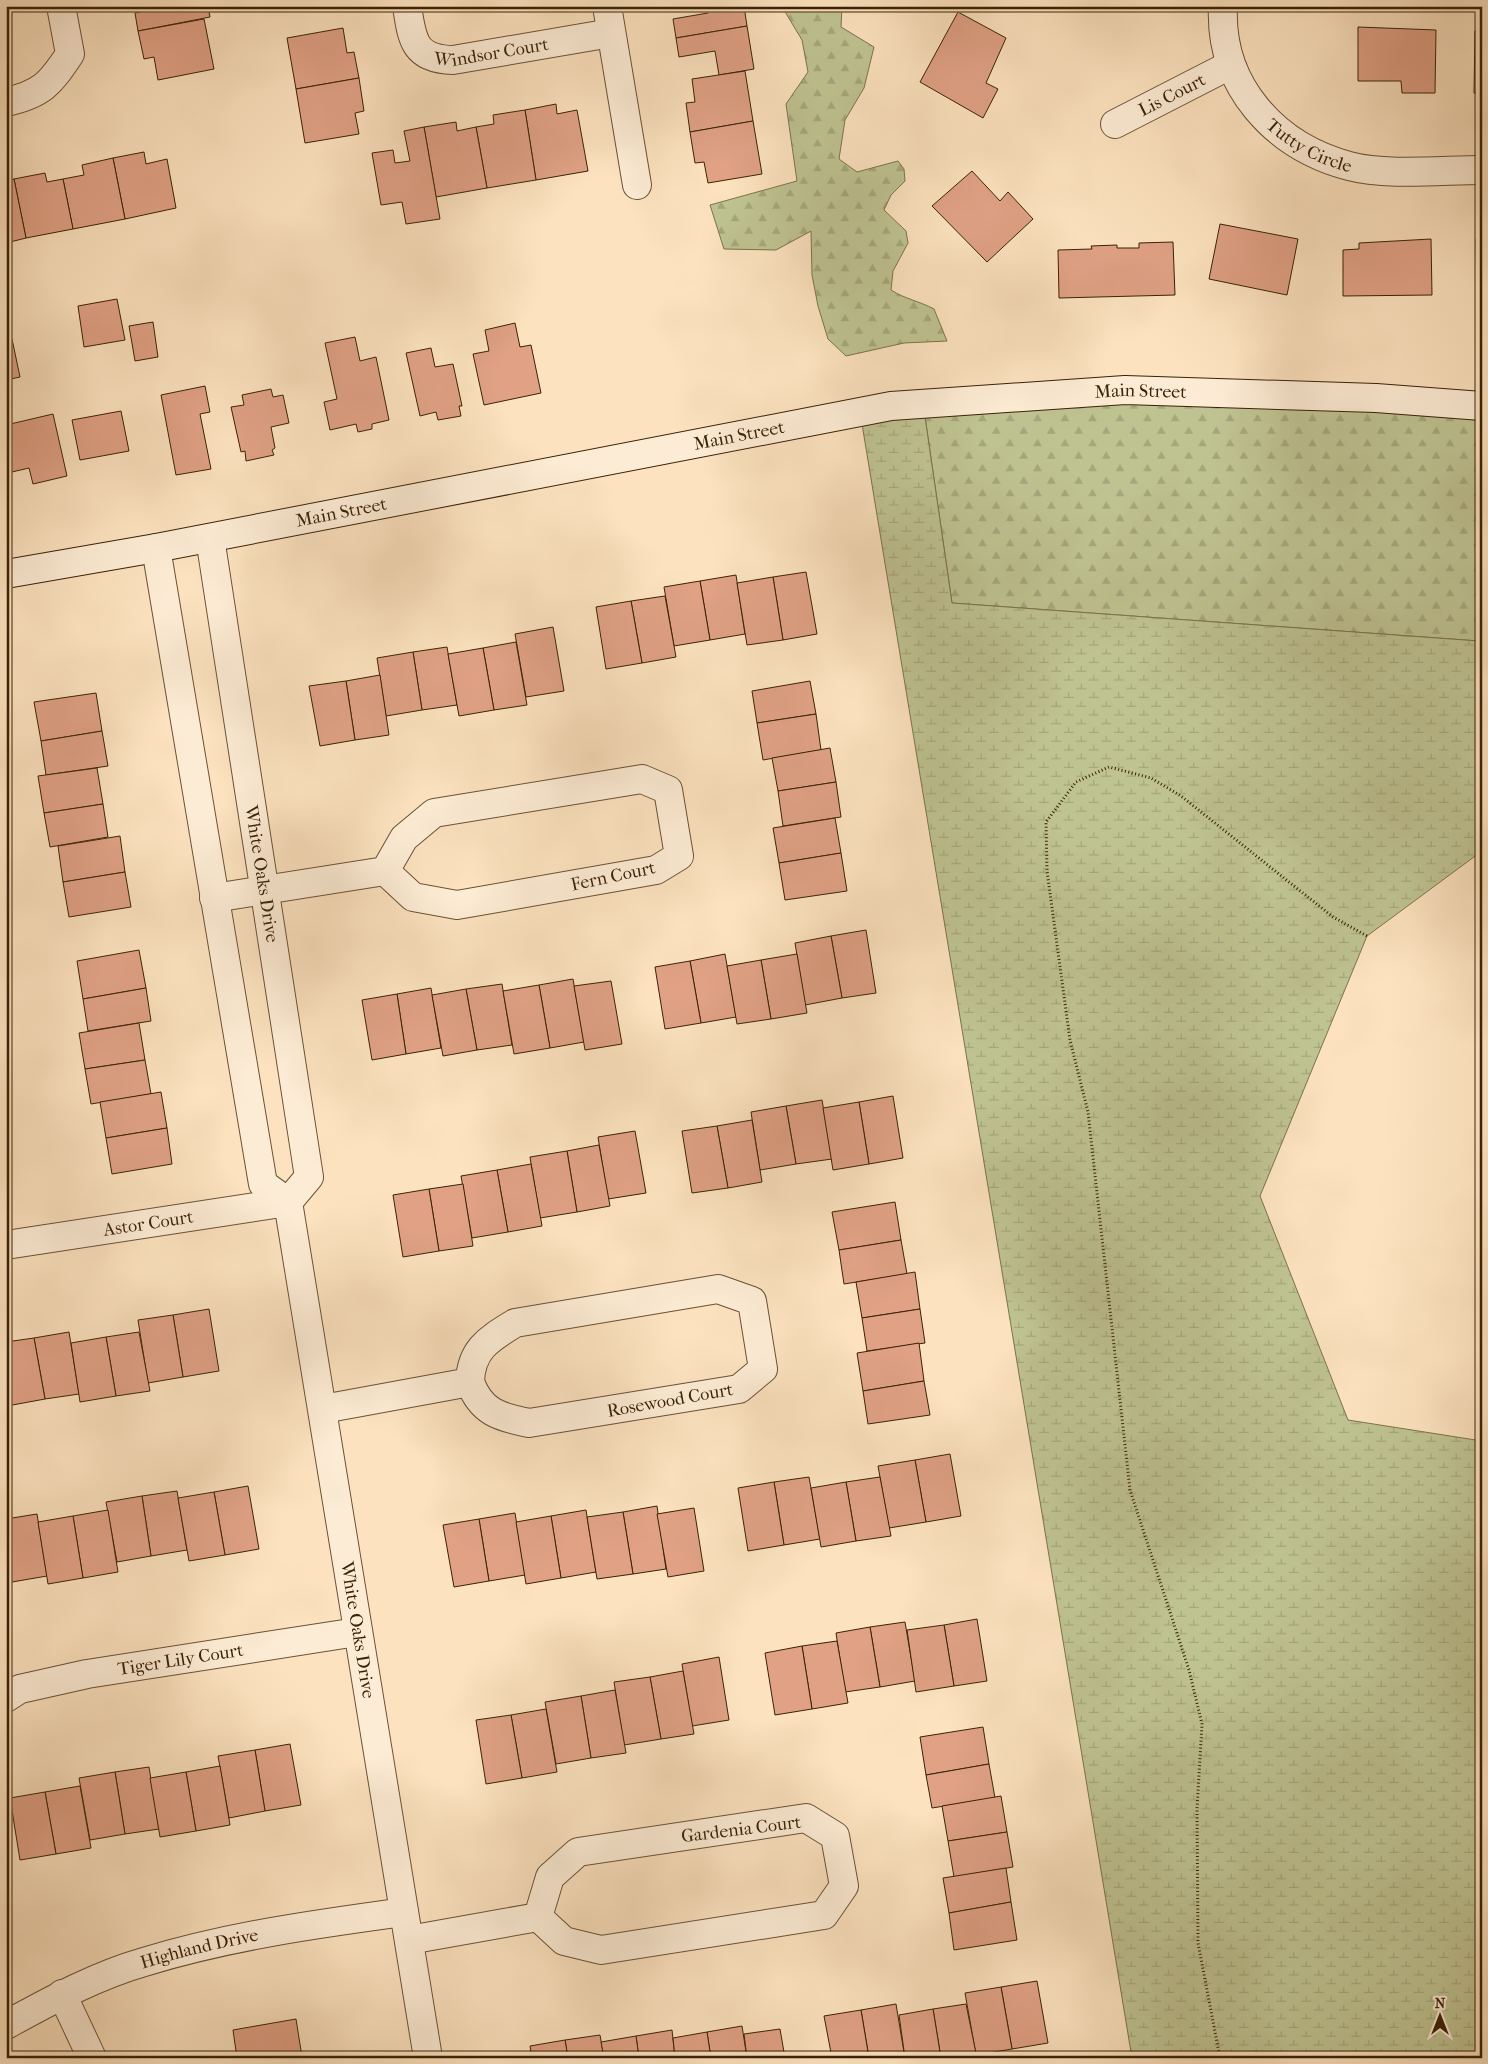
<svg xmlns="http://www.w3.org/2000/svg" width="1488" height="2064" font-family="'IM FELL French Canon',serif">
<defs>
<pattern id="forest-firs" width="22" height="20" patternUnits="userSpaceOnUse" patternTransform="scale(1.25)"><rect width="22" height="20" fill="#bfc392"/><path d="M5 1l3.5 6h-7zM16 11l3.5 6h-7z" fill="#a5a77c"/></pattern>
<pattern id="wetland-marsh" width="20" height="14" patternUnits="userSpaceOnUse" patternTransform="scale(1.25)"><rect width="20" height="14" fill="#bfc392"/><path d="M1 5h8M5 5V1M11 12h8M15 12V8" fill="none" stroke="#a5a77c"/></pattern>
</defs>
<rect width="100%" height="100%" fill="#fce2bf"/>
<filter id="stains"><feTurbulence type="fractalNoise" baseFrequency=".004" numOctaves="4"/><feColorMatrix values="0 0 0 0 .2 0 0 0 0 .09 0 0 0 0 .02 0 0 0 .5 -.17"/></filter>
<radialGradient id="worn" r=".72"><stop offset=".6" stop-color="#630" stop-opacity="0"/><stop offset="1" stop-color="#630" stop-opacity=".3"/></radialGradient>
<g fill="url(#forest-firs)" stroke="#7c724c">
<path d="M 785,6 L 842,6 L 841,27 L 874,47 L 864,88 L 845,120 L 839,159 L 857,172 L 898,161 L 904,169 L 905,181 L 891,195 L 884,210 L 906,231 L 908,243 L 893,271 L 891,290 C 905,299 919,301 934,309 L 947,341 L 904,343 L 846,356 L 828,339 L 818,306 L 812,275 L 811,231 L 776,250 L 724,249 L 710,205 L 797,181 L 786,104 L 808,72 L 802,40 L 784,10 Z"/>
<path d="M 1125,390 L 1482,406 L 1482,644 L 1479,641 L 952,603 L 923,403 Z"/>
</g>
<path fill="url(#wetland-marsh)" stroke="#7c724c" d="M 923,403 L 952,603 L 1479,641 L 1482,644 L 1482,851 L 1367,936 L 1260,1196 L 1348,1420 L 1482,1441 L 1482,2058 L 1132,2058 L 860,412 Z"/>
<g fill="#e0a185" stroke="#3a2206">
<path d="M 170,6 L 208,6 L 210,17 L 138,31 L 135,13 Z"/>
<path d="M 707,6 L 744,6 L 747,26 L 676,38 L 673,19 L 708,13 Z"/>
<path d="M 958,12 L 1006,38 L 986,83 L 998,89 L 983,118 L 920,82 Z"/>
<path d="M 204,19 L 214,69 L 158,80 L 154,57 L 144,59 L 138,31 Z"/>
<path d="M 747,26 L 754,69 L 719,75 L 715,51 L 679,57 L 676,38 Z"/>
<path d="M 1358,27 L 1436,30 L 1435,93 L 1402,93 L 1401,81 L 1358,81 Z"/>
<path d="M 343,28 L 347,53 L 354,52 L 359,78 L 296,89 L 287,38 Z"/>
<path d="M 1475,31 L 1482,31 L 1482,93 L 1474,93 Z"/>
<path d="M 745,71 L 753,121 L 690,132 L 686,103 L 695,102 L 692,79 Z"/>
<path d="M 359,78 L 364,111 L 355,113 L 359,134 L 305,143 L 296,89 Z"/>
<path d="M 556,104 L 557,114 L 577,110 L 588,171 L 536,180 L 525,110 Z"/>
<path d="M 525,110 L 536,180 L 487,188 L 476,127 L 494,124 L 493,115 Z"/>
<path d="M 753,121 L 762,174 L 708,183 L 704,162 L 695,163 L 690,132 Z"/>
<path d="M 456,122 L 457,131 L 476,127 L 487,188 L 436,197 L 424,127 Z"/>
<path d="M 424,127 L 440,219 L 406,224 L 402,202 L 381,205 L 372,153 L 393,150 L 395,163 L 410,161 L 404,131 Z"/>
<path d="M 144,152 L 146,164 L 167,159 L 176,208 L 125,219 L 113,158 Z"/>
<path d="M 113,158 L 125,219 L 73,229 L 63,179 L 84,175 L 82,165 Z"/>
<path d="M 972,171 L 1000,201 L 1008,192 L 1033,219 L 987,262 L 932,206 Z"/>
<path d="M 45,173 L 47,182 L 63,179 L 73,229 L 26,238 L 14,179 Z"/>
<path d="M 14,179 L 26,238 L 6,243 L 6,181 Z"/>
<path d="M 1220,224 L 1298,239 L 1287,295 L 1209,279 Z"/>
<path d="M 1431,239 L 1432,295 L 1343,296 L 1343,250 L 1359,249 L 1359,243 Z"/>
<path d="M 1476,239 L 1482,239 L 1482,295 L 1477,295 Z"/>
<path d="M 1173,242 L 1175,295 L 1059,298 L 1058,250 L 1092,249 L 1091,246 L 1117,245 L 1117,248 L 1139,248 L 1139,243 Z"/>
<path d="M 117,299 L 125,340 L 84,347 L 78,306 Z"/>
<path d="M 153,322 L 158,357 L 135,361 L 129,326 Z"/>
<path d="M 515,323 L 520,347 L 531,345 L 541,393 L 484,405 L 473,354 L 489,351 L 485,330 Z"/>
<path d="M 355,337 L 360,361 L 376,357 L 389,420 L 372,424 L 372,429 L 358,432 L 356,424 L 330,430 L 324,402 L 337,399 L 325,343 Z"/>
<path d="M 12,339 L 20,377 L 6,380 L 6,340 Z"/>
<path d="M 431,348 L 435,367 L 453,364 L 462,406 L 459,406 L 461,416 L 438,420 L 436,412 L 420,416 L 406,353 Z"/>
<path d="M 205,386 L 210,412 L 200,414 L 211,469 L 176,475 L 161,395 Z"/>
<path d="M 271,389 L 273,397 L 283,395 L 289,423 L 271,427 L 275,448 L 272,450 L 274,455 L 246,461 L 245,451 L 241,452 L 231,407 L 244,405 L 242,395 Z"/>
<path d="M 121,411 L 129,451 L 80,460 L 72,420 Z"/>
<path d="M 53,414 L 67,476 L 33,484 L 29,468 L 12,472 L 6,443 L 6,425 Z"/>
<path d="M 806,572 L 817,634 L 783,640 L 773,577 Z"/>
<path d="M 736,575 L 745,634 L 710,640 L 700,581 Z"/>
<path d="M 773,577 L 783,640 L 747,645 L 737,583 Z"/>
<path d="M 700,581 L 710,640 L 674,646 L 664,587 Z"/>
<path d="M 665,596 L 676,657 L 642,663 L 631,601 Z"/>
<path d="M 631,601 L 642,663 L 606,669 L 596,607 Z"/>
<path d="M 553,627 L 564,691 L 526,697 L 515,634 Z"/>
<path d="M 516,642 L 527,705 L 494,710 L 483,648 Z"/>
<path d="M 447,647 L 457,705 L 422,710 L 413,652 Z"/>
<path d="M 483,648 L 494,710 L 459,716 L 448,654 Z"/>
<path d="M 413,652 L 422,710 L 386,716 L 377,658 Z"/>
<path d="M 380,675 L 389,735 L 355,740 L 346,681 Z"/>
<path d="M 346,681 L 355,740 L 320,746 L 309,686 Z"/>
<path d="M 810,681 L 816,714 L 757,723 L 752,691 Z"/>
<path d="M 96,693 L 102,731 L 41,741 L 34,702 Z"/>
<path d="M 816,714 L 821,750 L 763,760 L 757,723 Z"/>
<path d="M 102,731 L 108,766 L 46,775 L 41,741 Z"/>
<path d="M 830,748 L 836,782 L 778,791 L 772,758 Z"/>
<path d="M 97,768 L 103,804 L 44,813 L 38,776 Z"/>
<path d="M 836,782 L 841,817 L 783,826 L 778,791 Z"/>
<path d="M 103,804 L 108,837 L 50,847 L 44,813 Z"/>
<path d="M 835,818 L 841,853 L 779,863 L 773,828 Z"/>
<path d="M 120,836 L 125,872 L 63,882 L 58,846 Z"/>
<path d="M 841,853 L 847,891 L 785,900 L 779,863 Z"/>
<path d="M 125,872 L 131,907 L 69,917 L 63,882 Z"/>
<path d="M 866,930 L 876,993 L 842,998 L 831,936 Z"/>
<path d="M 831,936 L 842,998 L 805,1005 L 795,943 Z"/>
<path d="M 139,950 L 146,988 L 83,999 L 77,961 Z"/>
<path d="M 725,954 L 736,1017 L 701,1023 L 690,961 Z"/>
<path d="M 797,954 L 807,1013 L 771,1019 L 761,960 Z"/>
<path d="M 761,960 L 771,1019 L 737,1024 L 727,966 Z"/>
<path d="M 690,961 L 701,1023 L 665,1029 L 655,967 Z"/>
<path d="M 573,979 L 584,1042 L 550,1048 L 539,985 Z"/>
<path d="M 611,981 L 622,1044 L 585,1050 L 574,986 Z"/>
<path d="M 502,984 L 512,1045 L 477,1050 L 466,989 Z"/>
<path d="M 539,985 L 550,1048 L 514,1054 L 503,991 Z"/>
<path d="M 146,988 L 151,1021 L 88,1031 L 83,999 Z"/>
<path d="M 431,988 L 441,1048 L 406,1054 L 397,994 Z"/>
<path d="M 466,989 L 477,1050 L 443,1056 L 432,995 Z"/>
<path d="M 397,994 L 406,1054 L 372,1060 L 362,1000 Z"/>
<path d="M 139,1023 L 145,1060 L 85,1069 L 79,1033 Z"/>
<path d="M 145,1060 L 151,1094 L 91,1104 L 85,1069 Z"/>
<path d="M 161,1092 L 167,1128 L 106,1138 L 100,1102 Z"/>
<path d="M 893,1096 L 903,1158 L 869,1164 L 859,1102 Z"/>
<path d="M 822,1100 L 832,1159 L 796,1164 L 786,1106 Z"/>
<path d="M 859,1102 L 869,1164 L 833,1170 L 823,1108 Z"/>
<path d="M 786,1106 L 796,1164 L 760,1170 L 751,1112 Z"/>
<path d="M 752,1120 L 762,1182 L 728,1188 L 717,1126 Z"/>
<path d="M 717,1126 L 728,1188 L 692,1193 L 682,1131 Z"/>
<path d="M 167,1128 L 172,1164 L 112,1174 L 106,1138 Z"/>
<path d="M 635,1131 L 646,1193 L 608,1199 L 598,1137 Z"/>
<path d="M 599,1145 L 610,1206 L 577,1212 L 567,1151 Z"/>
<path d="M 567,1151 L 577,1212 L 540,1218 L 530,1157 Z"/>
<path d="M 531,1164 L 542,1226 L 508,1232 L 497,1170 Z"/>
<path d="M 497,1170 L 508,1232 L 472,1238 L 461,1176 Z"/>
<path d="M 463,1184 L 473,1246 L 439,1251 L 429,1189 Z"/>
<path d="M 429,1189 L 439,1251 L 403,1257 L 393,1195 Z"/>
<path d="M 895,1202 L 901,1240 L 839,1250 L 832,1212 Z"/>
<path d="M 901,1240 L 907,1274 L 844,1284 L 839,1250 Z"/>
<path d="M 915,1272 L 920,1309 L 862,1318 L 856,1282 Z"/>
<path d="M 209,1309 L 219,1371 L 183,1377 L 173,1315 Z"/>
<path d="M 920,1309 L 925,1343 L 867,1351 L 862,1318 Z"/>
<path d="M 173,1315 L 183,1377 L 148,1383 L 138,1320 Z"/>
<path d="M 69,1332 L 79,1394 L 45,1399 L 34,1338 Z"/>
<path d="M 139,1332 L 150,1391 L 116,1396 L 106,1337 Z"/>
<path d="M 106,1337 L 116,1396 L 80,1402 L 71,1343 Z"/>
<path d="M 34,1338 L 45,1399 L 7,1406 L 6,1342 Z"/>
<path d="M 919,1343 L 924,1381 L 863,1391 L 857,1353 Z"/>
<path d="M 924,1381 L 930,1415 L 868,1424 L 863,1391 Z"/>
<path d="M 950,1454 L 961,1516 L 926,1522 L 915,1460 Z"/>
<path d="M 915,1460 L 926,1522 L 889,1528 L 878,1466 Z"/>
<path d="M 809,1477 L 820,1539 L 784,1545 L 774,1482 Z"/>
<path d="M 880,1477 L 891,1536 L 856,1541 L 846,1482 Z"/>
<path d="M 774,1482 L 784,1545 L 748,1551 L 738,1488 Z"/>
<path d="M 846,1482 L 856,1541 L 821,1547 L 811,1488 Z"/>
<path d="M 248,1486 L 259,1549 L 225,1555 L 214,1492 Z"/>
<path d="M 177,1491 L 187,1550 L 151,1556 L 142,1496 Z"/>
<path d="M 214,1492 L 225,1555 L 189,1561 L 178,1498 Z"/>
<path d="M 142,1496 L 151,1556 L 117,1562 L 106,1502 Z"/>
<path d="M 657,1506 L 666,1569 L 633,1574 L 623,1512 Z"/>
<path d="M 694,1508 L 704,1571 L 668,1577 L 657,1514 Z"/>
<path d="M 108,1510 L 118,1572 L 83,1578 L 73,1516 Z"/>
<path d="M 586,1510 L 596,1572 L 561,1578 L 551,1516 Z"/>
<path d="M 623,1512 L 633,1574 L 597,1579 L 587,1517 Z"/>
<path d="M 515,1513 L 525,1575 L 489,1581 L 479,1519 Z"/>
<path d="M 37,1514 L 47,1576 L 12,1582 L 6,1548 L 6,1519 Z"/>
<path d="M 73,1516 L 83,1578 L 48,1584 L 38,1522 Z"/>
<path d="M 551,1516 L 561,1578 L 526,1584 L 516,1522 Z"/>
<path d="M 479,1519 L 489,1581 L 454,1587 L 443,1525 Z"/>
<path d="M 6,1548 L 12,1582 L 6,1583 Z"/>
<path d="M 977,1619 L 987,1681 L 954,1686 L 944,1625 Z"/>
<path d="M 905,1622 L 915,1681 L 880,1687 L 870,1627 Z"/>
<path d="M 944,1625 L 954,1686 L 916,1692 L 907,1630 Z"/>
<path d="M 870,1627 L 880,1687 L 845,1692 L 836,1633 Z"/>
<path d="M 837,1641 L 848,1703 L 812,1709 L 802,1646 Z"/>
<path d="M 802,1646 L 812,1709 L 775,1715 L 765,1653 Z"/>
<path d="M 719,1657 L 729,1720 L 692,1726 L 682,1664 Z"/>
<path d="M 683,1671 L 694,1734 L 661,1739 L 650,1677 Z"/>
<path d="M 650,1677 L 661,1739 L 624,1745 L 614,1682 Z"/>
<path d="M 615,1690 L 626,1753 L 591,1758 L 581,1696 Z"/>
<path d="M 581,1696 L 591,1758 L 556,1764 L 545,1702 Z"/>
<path d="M 546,1709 L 557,1772 L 522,1778 L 511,1715 Z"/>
<path d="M 511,1715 L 522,1778 L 486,1784 L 476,1720 Z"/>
<path d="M 983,1727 L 989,1764 L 926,1775 L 920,1737 Z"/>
<path d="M 290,1744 L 301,1805 L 265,1811 L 255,1750 Z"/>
<path d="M 255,1750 L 265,1811 L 229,1818 L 218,1756 Z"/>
<path d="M 989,1764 L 995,1798 L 932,1808 L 926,1775 Z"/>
<path d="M 220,1766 L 230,1825 L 196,1831 L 186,1772 Z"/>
<path d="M 149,1767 L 159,1829 L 125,1834 L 115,1772 Z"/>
<path d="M 115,1772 L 125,1834 L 90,1840 L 79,1778 Z"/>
<path d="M 186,1772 L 196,1831 L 160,1837 L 150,1778 Z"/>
<path d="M 80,1786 L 91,1848 L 56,1854 L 45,1792 Z"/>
<path d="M 45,1792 L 56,1854 L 20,1860 L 10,1798 Z"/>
<path d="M 1001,1796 L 1007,1832 L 948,1841 L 942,1806 Z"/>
<path d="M 1007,1832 L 1013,1867 L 954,1877 L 948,1841 Z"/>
<path d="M 1006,1868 L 1011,1902 L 949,1913 L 943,1878 Z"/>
<path d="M 1011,1902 L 1017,1940 L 954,1950 L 949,1913 Z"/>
<path d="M 1037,1981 L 1048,2043 L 1012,2049 L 1001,1987 Z"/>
<path d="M 1001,1987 L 1012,2049 L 976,2055 L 965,1993 Z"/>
<path d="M 896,2004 L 905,2058 L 869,2058 L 861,2010 Z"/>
<path d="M 966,2004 L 977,2058 L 941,2058 L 933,2009 Z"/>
<path d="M 933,2009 L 941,2058 L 905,2058 L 899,2015 Z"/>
<path d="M 861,2010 L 869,2058 L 832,2058 L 824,2016 Z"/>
<path d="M 296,2019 L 302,2057 L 237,2058 L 233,2030 Z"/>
<path d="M 742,2026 L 747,2058 L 711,2058 L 707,2032 Z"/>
<path d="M 780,2029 L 785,2058 L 747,2058 L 744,2034 Z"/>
<path d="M 672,2030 L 675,2058 L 639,2058 L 636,2036 Z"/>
<path d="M 707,2032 L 711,2058 L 675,2058 L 673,2038 Z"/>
<path d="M 600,2035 L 604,2058 L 568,2058 L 565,2040 Z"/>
<path d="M 636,2036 L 639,2058 L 604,2058 L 601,2042 Z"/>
<path d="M 565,2040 L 568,2058 L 532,2058 L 530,2046 Z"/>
</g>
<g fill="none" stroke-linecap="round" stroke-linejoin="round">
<defs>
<g id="minor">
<path id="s1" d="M 407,6 C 412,40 414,59 453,60 L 611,33"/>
<path d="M 607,6 L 637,185"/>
<path id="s2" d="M 1223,6 C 1219,85 1274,146 1349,166 C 1386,176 1443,170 1482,170"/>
<path d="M 6,102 C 42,94 50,84 70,54 L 61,6"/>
<path id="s3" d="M 1115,124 L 1230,65"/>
<path d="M 156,548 L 263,1184 L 288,1202 L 309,1177 L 210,538"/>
<path d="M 214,898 L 385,871 L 404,838 L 434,813 L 642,779 L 668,790 L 679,856 L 656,870 L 457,905 L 413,897 L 385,871"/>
<path id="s4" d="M 6,1245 L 288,1202 L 428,2058"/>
<path d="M 323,1409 L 470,1382 C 471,1349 489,1339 515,1323 L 718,1289 L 752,1301 L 763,1369 L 739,1389 L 529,1423 C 499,1417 481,1412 470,1382"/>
<path id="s5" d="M 6,1698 L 20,1689 L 87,1674 L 357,1632"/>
<path d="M 409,1940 L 538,1917 L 564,1941 L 601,1950 L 824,1915 L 844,1886 L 835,1836 L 806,1818 L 578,1852 L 550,1877 L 538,1917"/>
<path d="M 62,1994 L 92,2058"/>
<path id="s6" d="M 6,2025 C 50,2001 95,1976 144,1962 C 229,1936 316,1924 404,1912"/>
</g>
<g id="secondary">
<path id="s7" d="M 6,574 L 156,548 L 891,406 L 1125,390 L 1376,398 L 1482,406"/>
</g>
</defs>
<use href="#minor" stroke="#6a5234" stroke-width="30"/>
<use href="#secondary" stroke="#3a2206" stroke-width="30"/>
<path stroke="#3a2206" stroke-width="3" stroke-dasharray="1 2.5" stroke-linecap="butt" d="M 1220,2058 L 1198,1943 L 1197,1809 L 1202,1724 L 1189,1670 L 1130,1490 L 1088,1112 L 1070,1040 L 1047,871 L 1046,822 L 1076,782 L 1109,767 L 1151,778 L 1181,796 L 1333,917 L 1367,936"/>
<use href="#minor" stroke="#fdecd5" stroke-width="28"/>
<use href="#secondary" stroke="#fdecd5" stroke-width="28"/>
</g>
<g text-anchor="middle" stroke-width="4" stroke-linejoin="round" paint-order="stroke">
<g font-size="18" fill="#3a2206" stroke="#fdecd5">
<text dy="6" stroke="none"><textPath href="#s1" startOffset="120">Windsor Court</textPath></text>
<text dy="6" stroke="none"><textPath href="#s3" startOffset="64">Lis Court</textPath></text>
<text dy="6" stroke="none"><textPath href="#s2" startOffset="176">Tutty Circle</textPath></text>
<text dy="6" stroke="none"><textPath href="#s7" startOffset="1151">Main Street</textPath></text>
<text dy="6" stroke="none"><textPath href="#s7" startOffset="746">Main Street</textPath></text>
<text dy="6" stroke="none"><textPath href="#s7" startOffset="341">Main Street</textPath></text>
<text transform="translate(262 874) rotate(81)" y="6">White Oaks Drive</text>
<text transform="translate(613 876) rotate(-12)" y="6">Fern Court</text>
<text dy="6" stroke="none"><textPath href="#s4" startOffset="144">Astor Court</textPath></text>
<text transform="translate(670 1400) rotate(-10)" y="6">Rosewood Court</text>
<text dy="6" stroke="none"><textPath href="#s4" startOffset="719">White Oaks Drive</textPath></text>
<text dy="6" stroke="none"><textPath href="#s5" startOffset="180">Tiger Lily Court</textPath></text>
<text transform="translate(741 1829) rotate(-7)" y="6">Gardenia Court</text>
<text dy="6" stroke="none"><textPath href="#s6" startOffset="209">Highland Drive</textPath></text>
</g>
</g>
<rect width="1488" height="2064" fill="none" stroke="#fce2bf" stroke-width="25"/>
<rect x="8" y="8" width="1473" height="2049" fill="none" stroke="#3a2206" stroke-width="2.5"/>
<rect x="12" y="12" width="1463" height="2039" fill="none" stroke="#3a2206"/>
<g transform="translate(1440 2016)" stroke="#fdecd5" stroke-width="4" paint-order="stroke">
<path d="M0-4L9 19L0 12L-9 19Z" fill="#3a2206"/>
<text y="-8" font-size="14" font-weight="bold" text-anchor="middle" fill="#3a2206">N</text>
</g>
<rect width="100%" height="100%" filter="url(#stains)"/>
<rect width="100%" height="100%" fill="url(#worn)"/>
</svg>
